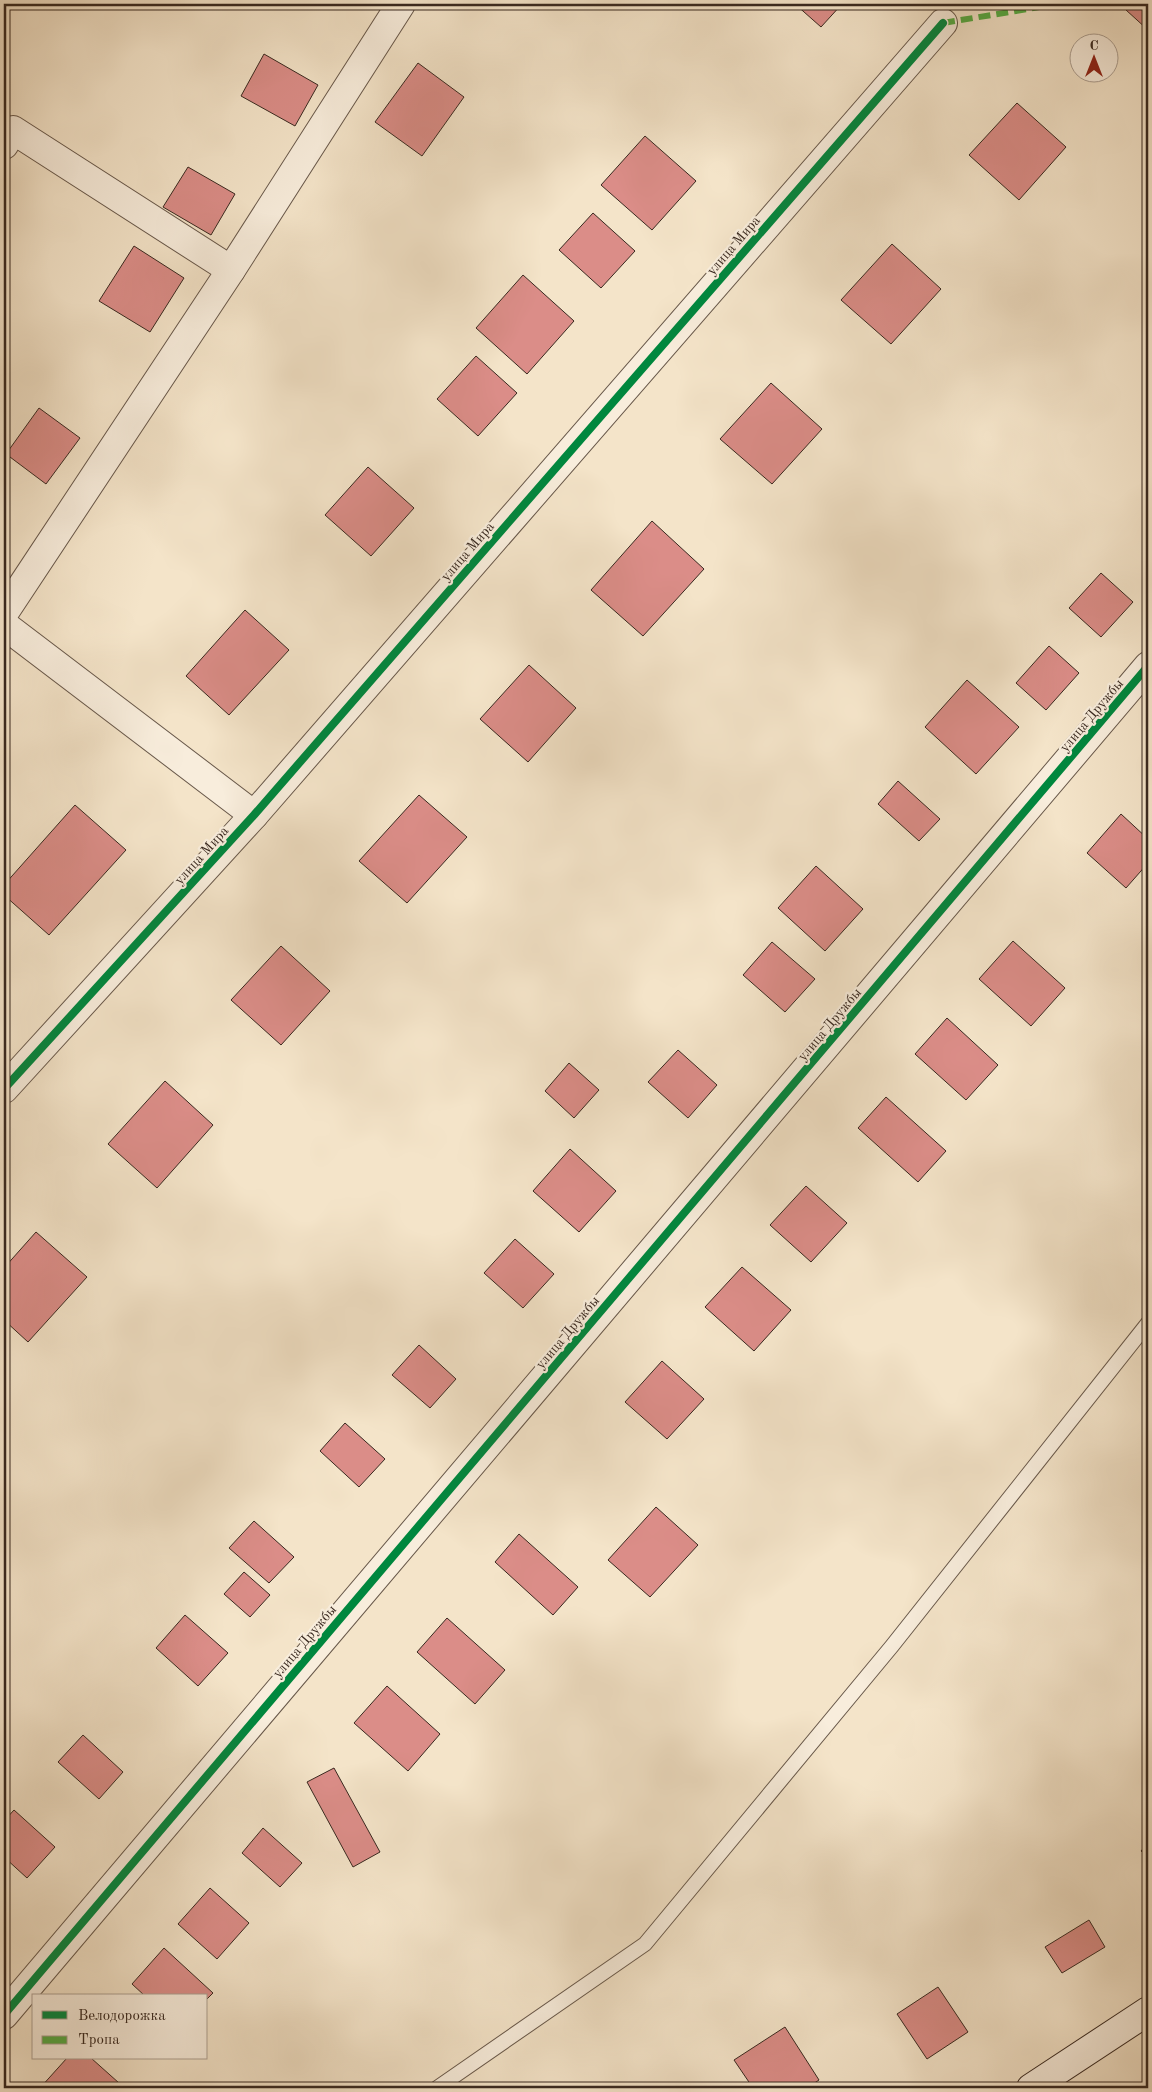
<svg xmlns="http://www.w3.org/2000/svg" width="1152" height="2092" font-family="'Old Standard TT',serif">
<rect width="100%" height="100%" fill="#f4e4c9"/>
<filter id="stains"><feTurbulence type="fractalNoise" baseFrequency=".004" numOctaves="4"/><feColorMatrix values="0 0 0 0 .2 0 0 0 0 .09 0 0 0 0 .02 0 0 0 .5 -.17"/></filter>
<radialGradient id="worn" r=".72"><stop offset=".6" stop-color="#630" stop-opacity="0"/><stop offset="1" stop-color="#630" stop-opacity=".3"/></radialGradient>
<g fill="#db8d88" stroke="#392920">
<path d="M 795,4 L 842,4 L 821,27 Z"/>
<path d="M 1132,4 L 1148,4 L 1148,30 L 1126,10 Z"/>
<path d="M 264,54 L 318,85 L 295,126 L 241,96 Z"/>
<path d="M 418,63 L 464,97 L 422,156 L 375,122 Z"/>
<path d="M 1017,103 L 1066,147 L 1019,200 L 969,155 Z"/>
<path d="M 645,136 L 696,181 L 652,230 L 601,185 Z"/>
<path d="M 188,167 L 235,194 L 211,235 L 163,207 Z"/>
<path d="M 593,213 L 635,251 L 601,288 L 559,250 Z"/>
<path d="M 892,244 L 941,289 L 891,344 L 841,300 Z"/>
<path d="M 134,246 L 184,278 L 150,332 L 99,301 Z"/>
<path d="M 523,275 L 574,321 L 527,374 L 476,328 Z"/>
<path d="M 476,356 L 517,393 L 478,436 L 437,399 Z"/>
<path d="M 771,383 L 822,429 L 772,484 L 720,439 Z"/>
<path d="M 39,408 L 80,438 L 46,484 L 6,454 Z"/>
<path d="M 368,467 L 414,508 L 371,556 L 325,515 Z"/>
<path d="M 652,521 L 704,569 L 643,636 L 591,590 Z"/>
<path d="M 1101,573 L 1133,602 L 1101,637 L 1069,608 Z"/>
<path d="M 245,610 L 289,650 L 229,715 L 186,676 Z"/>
<path d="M 1049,646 L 1079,673 L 1046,710 L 1016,683 Z"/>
<path d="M 529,665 L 576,708 L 528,762 L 480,719 Z"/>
<path d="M 967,680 L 1019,727 L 976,774 L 925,727 Z"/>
<path d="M 898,781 L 940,819 L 919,841 L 878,804 Z"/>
<path d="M 419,795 L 467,837 L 407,903 L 359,861 Z"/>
<path d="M 75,805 L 126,850 L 49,935 L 4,895 L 4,885 Z"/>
<path d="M 1121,814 L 1148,839 L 1148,863 L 1126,888 L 1087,853 Z"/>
<path d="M 816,866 L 863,909 L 825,951 L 778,908 Z"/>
<path d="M 1013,941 L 1065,988 L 1031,1026 L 979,979 Z"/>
<path d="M 772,942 L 815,979 L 785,1012 L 743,975 Z"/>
<path d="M 281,946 L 330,991 L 281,1045 L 231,1000 Z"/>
<path d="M 947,1018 L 998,1065 L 966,1100 L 915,1054 Z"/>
<path d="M 678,1050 L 717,1085 L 688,1118 L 648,1082 Z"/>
<path d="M 569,1063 L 599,1090 L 574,1118 L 545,1091 Z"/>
<path d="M 165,1081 L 213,1125 L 157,1188 L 108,1144 Z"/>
<path d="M 886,1097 L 946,1151 L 918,1182 L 858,1128 Z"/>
<path d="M 570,1149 L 616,1191 L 579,1232 L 533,1191 Z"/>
<path d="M 806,1186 L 847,1223 L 811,1262 L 770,1225 Z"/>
<path d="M 36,1232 L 87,1277 L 28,1342 L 4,1320 L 4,1268 Z"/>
<path d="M 515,1239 L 554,1274 L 523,1308 L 484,1273 Z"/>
<path d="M 742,1267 L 791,1310 L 754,1351 L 705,1307 Z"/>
<path d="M 419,1345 L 456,1379 L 430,1408 L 392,1375 Z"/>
<path d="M 662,1361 L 704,1399 L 667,1439 L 625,1402 Z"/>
<path d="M 345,1423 L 385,1459 L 359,1487 L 320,1451 Z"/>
<path d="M 656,1507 L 698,1545 L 650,1597 L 608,1560 Z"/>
<path d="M 254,1521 L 294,1557 L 269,1583 L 229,1548 Z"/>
<path d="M 519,1534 L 578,1587 L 553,1615 L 495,1562 Z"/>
<path d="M 244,1572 L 270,1595 L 250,1617 L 224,1594 Z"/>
<path d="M 185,1615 L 228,1653 L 198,1686 L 156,1648 Z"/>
<path d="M 447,1618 L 505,1670 L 475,1704 L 417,1652 Z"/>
<path d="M 387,1686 L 440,1734 L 408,1771 L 354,1723 Z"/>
<path d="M 83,1735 L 123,1772 L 99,1799 L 58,1762 Z"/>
<path d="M 334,1768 L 380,1852 L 353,1867 L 307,1782 Z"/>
<path d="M 14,1810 L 55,1847 L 27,1878 L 4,1857 L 4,1821 Z"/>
<path d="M 263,1828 L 302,1863 L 280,1887 L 242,1853 Z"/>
<path d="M 1148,1843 L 1148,1857 L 1141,1851 Z"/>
<path d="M 210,1888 L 249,1923 L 217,1959 L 178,1924 Z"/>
<path d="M 1089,1920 L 1105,1947 L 1062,1973 L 1045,1947 Z"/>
<path d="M 164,1948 L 213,1993 L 206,2000 L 206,1996 L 145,1996 L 132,1984 Z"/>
<path d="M 938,1987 L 968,2032 L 927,2059 L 897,2014 Z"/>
<path d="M 785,2027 L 819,2080 L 807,2088 L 753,2088 L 734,2060 Z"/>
<path d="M 67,2058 L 91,2058 L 119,2083 L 115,2088 L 40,2088 Z"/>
</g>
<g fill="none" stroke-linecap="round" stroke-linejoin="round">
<defs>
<path id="lane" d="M 437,2088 L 645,1944 L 892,1646 L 1148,1323"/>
<g id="street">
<path d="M 4,145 L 13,130 L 231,270"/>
<path d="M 4,613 L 231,270 L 401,4"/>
<path d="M 4,625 L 254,815"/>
<path d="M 4,1089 L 254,815 L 943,23"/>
<path d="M 4,2015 L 1148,666"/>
</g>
<path id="secondary" d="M 1031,2088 L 1148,2011"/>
</defs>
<use href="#lane" stroke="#68584a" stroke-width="16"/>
<use href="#street" stroke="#68584a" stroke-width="30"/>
<use href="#secondary" stroke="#392920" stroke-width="30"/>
<use href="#lane" stroke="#f8eddc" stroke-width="14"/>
<use href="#street" stroke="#f8eddc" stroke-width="28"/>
<use href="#secondary" stroke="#f8eddc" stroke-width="28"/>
<path stroke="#55ab43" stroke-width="6" stroke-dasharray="12 6" stroke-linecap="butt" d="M 943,23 L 1046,6 L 1048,4"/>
<defs>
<g id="cycleway">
<path d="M 4,1089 L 254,815 L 943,23"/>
<path d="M 4,2015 L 1148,666"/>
</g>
</defs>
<use href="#cycleway" stroke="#f8eddc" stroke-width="11"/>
<use href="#cycleway" stroke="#00873e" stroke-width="8"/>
</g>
<g text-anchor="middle" stroke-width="4.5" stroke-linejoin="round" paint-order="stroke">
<g font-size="14" fill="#392920" stroke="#f8eddc">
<text transform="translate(733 245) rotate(-49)" y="5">улица Мира</text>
<text transform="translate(467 551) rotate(-49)" y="5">улица Мира</text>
<text transform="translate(1091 715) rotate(-50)" y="5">улица Дружбы</text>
<text transform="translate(201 855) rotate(-48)" y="5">улица Мира</text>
<text transform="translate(829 1024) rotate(-50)" y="5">улица Дружбы</text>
<text transform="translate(567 1332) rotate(-50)" y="5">улица Дружбы</text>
<text transform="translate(304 1641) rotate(-50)" y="5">улица Дружбы</text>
</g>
</g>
<rect width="1152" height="2092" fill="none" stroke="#f4e4c9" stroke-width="20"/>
<rect x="5" y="5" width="1142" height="2082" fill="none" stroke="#392920" stroke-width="2.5"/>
<rect x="10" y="10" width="1132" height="2072" fill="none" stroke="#392920"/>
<rect x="32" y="1994" width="175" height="65" fill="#f8eddc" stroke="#ac9f91"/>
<rect x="42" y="2011" width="25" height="8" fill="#00873e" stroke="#ac9f91"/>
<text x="78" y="2020" font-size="15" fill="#392920">Велодорожка</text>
<rect x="42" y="2036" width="25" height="8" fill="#55ab43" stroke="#ac9f91"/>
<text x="78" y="2044" font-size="15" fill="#392920">Тропа</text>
<g transform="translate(1094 58)"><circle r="24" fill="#f8eddc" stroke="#ac9f91"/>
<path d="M0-4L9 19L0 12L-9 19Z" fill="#8f2418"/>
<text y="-8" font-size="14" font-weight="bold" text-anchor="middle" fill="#392920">С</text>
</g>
<rect width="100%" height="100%" filter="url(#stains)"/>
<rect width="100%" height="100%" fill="url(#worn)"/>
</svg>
